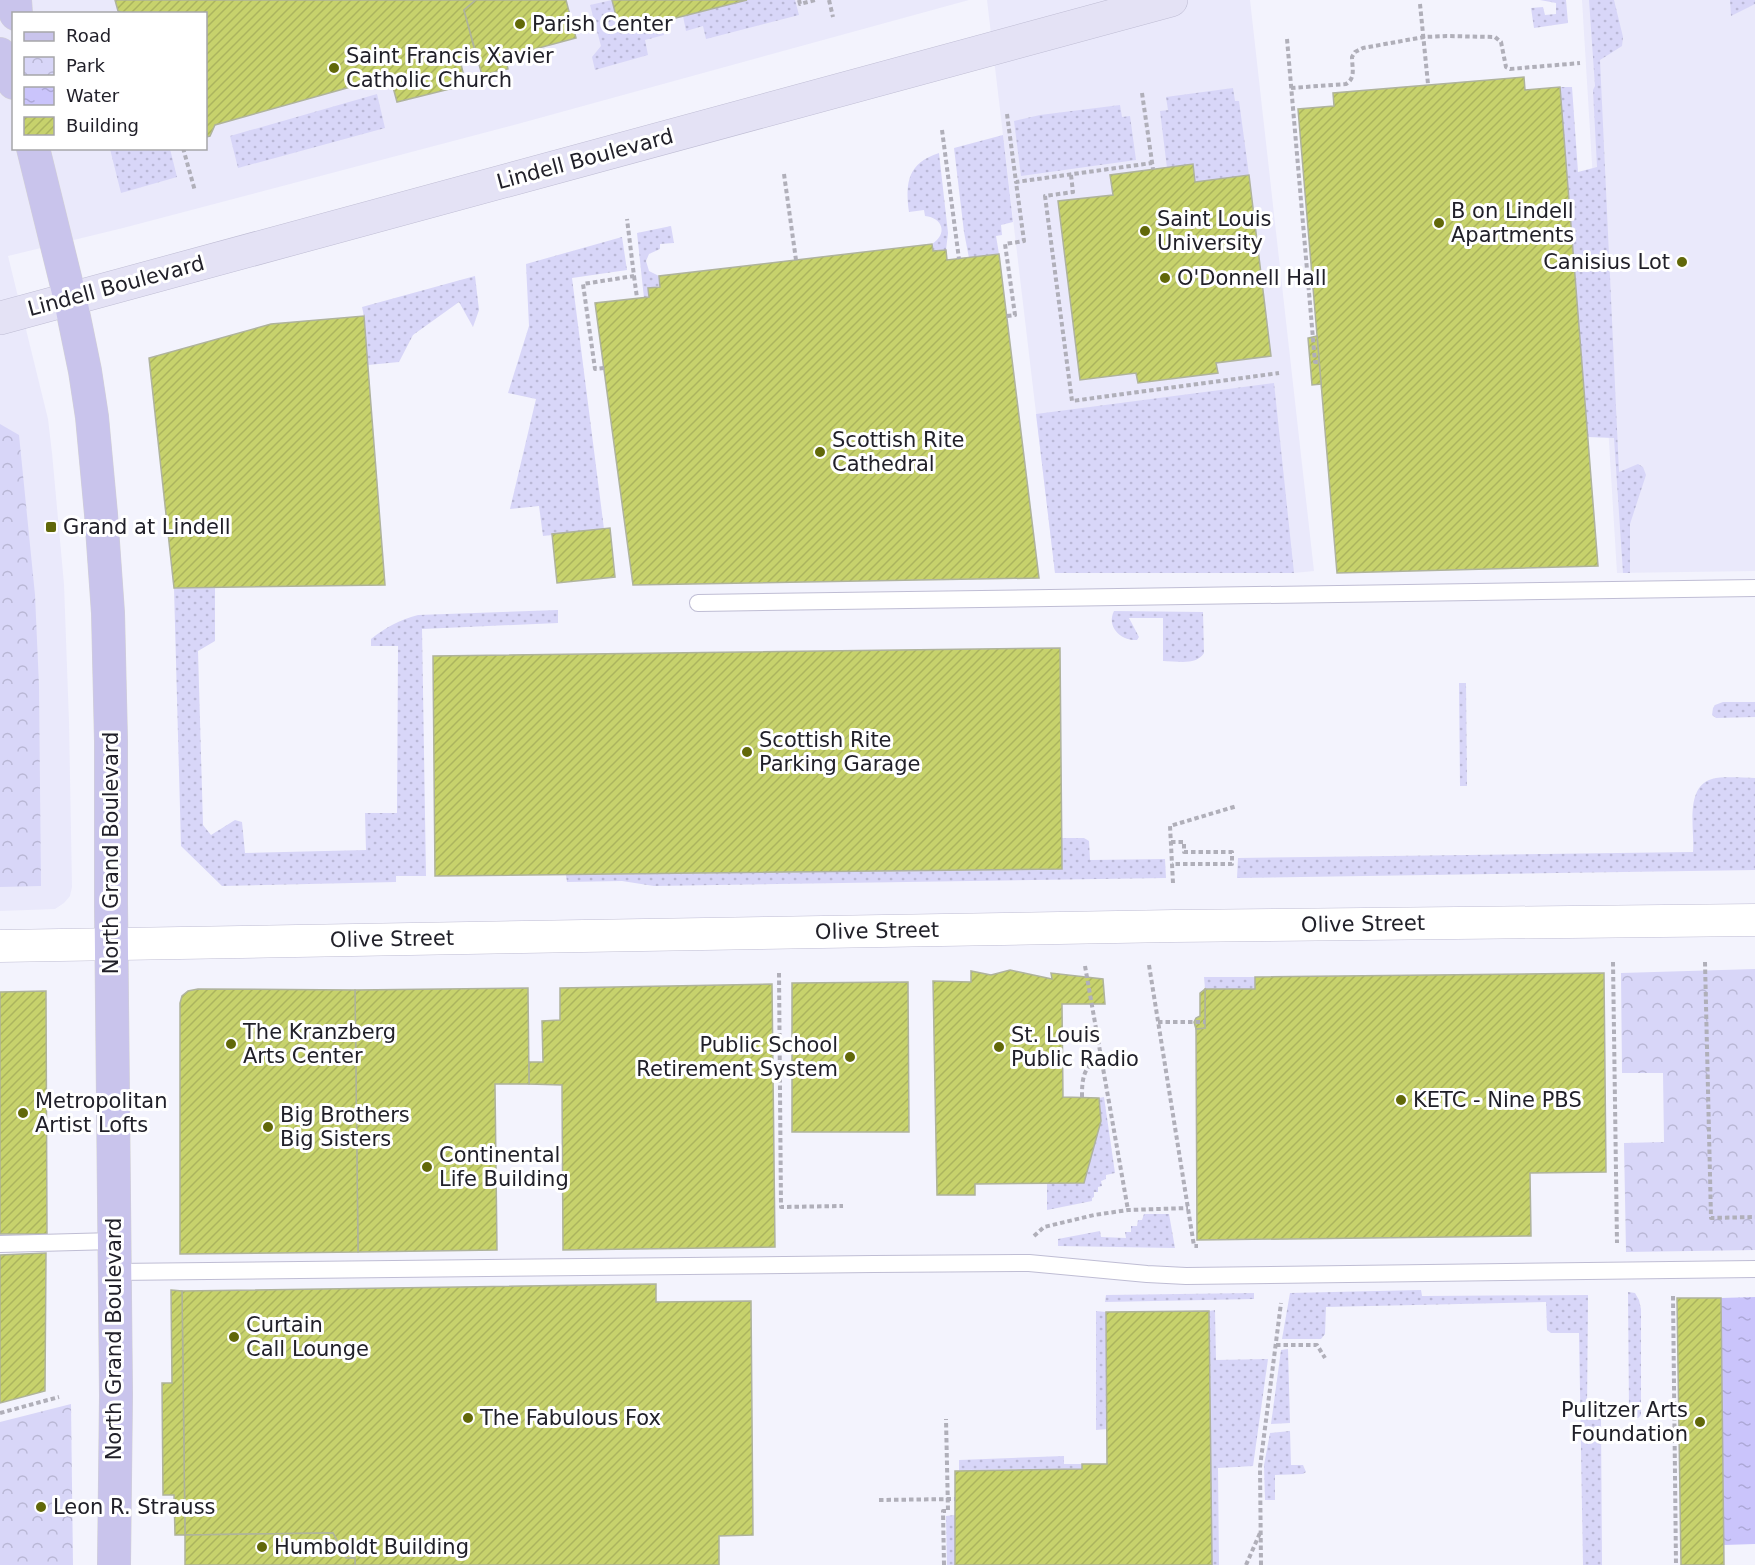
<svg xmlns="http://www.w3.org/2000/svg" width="1755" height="1565" font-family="'DejaVu Sans',sans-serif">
<defs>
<pattern id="grass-dots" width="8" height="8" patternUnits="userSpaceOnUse" patternTransform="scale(1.5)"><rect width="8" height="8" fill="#d8d6f8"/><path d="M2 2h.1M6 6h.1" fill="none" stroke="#b9b7d5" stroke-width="1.8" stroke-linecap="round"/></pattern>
<pattern id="park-crowns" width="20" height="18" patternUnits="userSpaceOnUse" patternTransform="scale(1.5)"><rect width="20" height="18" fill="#d8d6f8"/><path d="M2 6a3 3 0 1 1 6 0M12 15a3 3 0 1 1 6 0" fill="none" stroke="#b9b7d5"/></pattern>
<pattern id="water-ripples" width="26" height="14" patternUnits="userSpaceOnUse" patternTransform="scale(1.5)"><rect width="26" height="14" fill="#cac4fb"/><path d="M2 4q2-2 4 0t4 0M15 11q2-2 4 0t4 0" fill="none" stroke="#ada8d7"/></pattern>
<pattern id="building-hatch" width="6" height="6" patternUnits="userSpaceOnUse" patternTransform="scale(1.5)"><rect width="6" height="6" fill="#c7d26c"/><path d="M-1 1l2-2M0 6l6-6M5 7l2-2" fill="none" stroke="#abb45e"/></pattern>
</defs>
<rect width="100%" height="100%" fill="#f3f3fd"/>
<g fill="#eae9fb" fill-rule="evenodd">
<path d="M 0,0 L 969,0 L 514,125 L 123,228 L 8,256 L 48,419 L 52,453 L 64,584 L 69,722 L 72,887 L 70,896 L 64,903 L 55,909 L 0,911 ZM 14,14 L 206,14 L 206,148 L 14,148 Z"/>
<path d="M 987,0 L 1250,0 L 1314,571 L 1294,573 L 1055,573 Z"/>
<path d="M 1582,0 L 1755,0 L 1755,571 L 1617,573 Z"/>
</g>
<g fill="url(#grass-dots)">
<path d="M 612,0 L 661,21 L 664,35 L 645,40 L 648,55 L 595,70 L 592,57 L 601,46 L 590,5 Z"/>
<path d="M 747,0 L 795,0 L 799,15 L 706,39 L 703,26 L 686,31 L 683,16 Z"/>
<path d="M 1540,0 L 1566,0 L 1568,23 L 1534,28 L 1531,8 L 1543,7 L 1545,15 L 1556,14 L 1556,3 Z"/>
<path d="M 1589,0 L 1614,0 L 1623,37 L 1622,46 L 1600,60 L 1619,472 L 1638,464 L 1643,467 L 1646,475 L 1630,524 L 1630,573 L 1623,573 L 1614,438 L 1588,437 L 1560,87 L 1572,87 L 1578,172 L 1597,167 L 1593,90 L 1595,86 Z"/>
<path d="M 1730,0 L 1755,0 L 1755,4 L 1731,16 Z"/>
<path d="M 1233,88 L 1235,101 L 1239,101 L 1249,175 L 1195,182 L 1193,164 L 1167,168 L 1160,111 L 1168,110 L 1166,97 Z"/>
<path d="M 377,94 L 385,128 L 238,168 L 230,136 Z"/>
<path d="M 1120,105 L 1122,117 L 1130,116 L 1136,160 L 1021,176 L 1014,121 L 1040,115 Z"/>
<path d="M 1003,135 L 1013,222 L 1001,225 L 1002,235 L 996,236 L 999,254 L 969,258 L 964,232 L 954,148 Z"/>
<path d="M 110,149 L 170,149 L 177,177 L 121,193 Z"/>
<path d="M 939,153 L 948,233 L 946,250 L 933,251 L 932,244 C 948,234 943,218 925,216 L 924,210 L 909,212 C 905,182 908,163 939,153 Z"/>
<path d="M 671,226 L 674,243 L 660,244 L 660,249 L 649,254 L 646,261 L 649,271 L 659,276 L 660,286 L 648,288 L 649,297 L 644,298 L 637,233 Z"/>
<path d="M 622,237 L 627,270 L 572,278 L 604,529 L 543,536 L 539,506 L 510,509 L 536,399 L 508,393 L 529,326 L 526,264 Z"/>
<path d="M 475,276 L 479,310 L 473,327 L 459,302 L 413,335 L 399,362 L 368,365 L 364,316 L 362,307 Z"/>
<path d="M 1274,383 L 1294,573 L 1055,573 L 1036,414 Z"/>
<path d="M 215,587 L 215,641 L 198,651 L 203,825 L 211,835 L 235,820 L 242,822 L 245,853 L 366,850 L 365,813 L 397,813 L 398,646 L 371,646 L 371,639 C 386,627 399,620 418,615 L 558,610 L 558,623 L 422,629 L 426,876 L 396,876 L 396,882 L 222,886 L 181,846 L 174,588 Z"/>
<path d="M 1114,611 L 1203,612 L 1204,653 C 1196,666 1177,661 1163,661 L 1163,618 L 1129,618 L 1139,637 L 1137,640 C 1121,641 1106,627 1114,611 Z"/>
<path d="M 1459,683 L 1466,683 L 1467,786 L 1460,786 Z"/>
<path d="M 1723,702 L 1755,702 L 1755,717 L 1716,718 L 1712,715 L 1713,708 L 1715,705 Z"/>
<path d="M 1755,778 L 1755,870 L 1237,878 L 1238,858 L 1693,852 C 1695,831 1684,787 1712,779 C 1723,776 1743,778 1755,778 Z"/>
<path d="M 1061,838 L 1084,838 L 1089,841 L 1090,860 L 1165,859 L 1166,878 L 654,886 L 622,881 L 567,882 L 566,875 L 1061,869 Z"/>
<path d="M 1204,977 L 1255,977 L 1255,989 L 1205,989 Z"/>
<path d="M 1104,1097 L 1115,1173 L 1106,1175 L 1106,1179 L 1101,1181 L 1102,1186 L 1098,1187 L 1098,1192 L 1094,1192 L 1094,1197 L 1092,1198 L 1092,1201 L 1047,1210 L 1047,1183 L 1084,1183 L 1101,1121 L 1099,1098 Z"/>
<path d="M 1144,1214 L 1169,1214 L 1175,1248 L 1058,1246 L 1058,1239 L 1100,1231 L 1101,1237 L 1126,1238 L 1125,1232 L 1131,1232 L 1131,1226 L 1137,1226 L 1138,1220 L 1142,1220 Z"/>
<path d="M 1421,1290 L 1422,1296 L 1588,1295 L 1587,1411 L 1629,1410 L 1628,1292 L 1635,1293 L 1639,1300 L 1641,1309 L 1641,1415 L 1638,1418 L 1601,1419 L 1602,1565 L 1583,1565 L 1579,1333 L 1551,1333 L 1547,1330 L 1546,1302 L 1326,1307 L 1325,1334 L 1321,1339 L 1282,1339 L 1290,1293 Z"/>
<path d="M 1254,1293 L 1254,1299 L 1105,1302 L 1106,1295 Z"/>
<path d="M 1215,1310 L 1216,1360 L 1268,1359 L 1253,1466 L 1218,1468 L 1219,1565 L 1212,1565 L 1209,1311 Z"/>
<path d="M 1096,1311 L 1106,1312 L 1107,1429 L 1096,1430 Z"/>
<path d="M 1288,1349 L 1290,1423 L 1271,1424 L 1281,1350 Z"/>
<path d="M 1290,1431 L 1291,1465 L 1303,1465 L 1306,1472 L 1303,1474 L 1275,1475 L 1275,1500 L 1265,1500 L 1264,1465 L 1270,1433 Z"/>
<path d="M 1064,1456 L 1064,1464 L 1082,1464 L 1082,1469 L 959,1470 L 959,1460 Z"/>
<path d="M 955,1515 L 955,1565 L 947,1565 L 946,1516 Z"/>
</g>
<g fill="url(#park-crowns)">
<path d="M 0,424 L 19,435 L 35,595 L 39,686 L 41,886 L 0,887 Z"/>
<path d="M 1755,969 L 1755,1250 L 1626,1252 L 1624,1143 L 1664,1142 L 1663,1073 L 1622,1073 L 1621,973 Z"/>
<path d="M 71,1404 L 73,1565 L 0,1565 L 0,1422 Z"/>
</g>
<path fill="url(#water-ripples)" d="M 1755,1297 L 1755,1544 L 1724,1545 L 1721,1298 Z"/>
<g fill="url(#building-hatch)" stroke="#afb39c" stroke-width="1.5">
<path d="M 115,0 L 476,0 L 464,10 L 476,55 L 460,60 L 466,85 L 397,102 L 390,76 L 215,125 L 210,136 L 206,137 L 206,14 L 125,14 L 118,11 Z"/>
<path d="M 476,0 L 566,0 L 576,38 L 505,57 L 508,69 L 482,75 L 464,10 Z"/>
<path d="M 612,0 L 747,0 L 620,32 Z"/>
<path d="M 1524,77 L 1525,90 L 1560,87 L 1598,566 L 1337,573 L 1298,109 L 1334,106 L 1333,93 Z"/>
<path d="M 1193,164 L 1195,182 L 1249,175 L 1271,356 L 1216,363 L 1218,373 L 1138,383 L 1136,373 L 1080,380 L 1058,201 L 1113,195 L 1110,175 Z"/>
<path d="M 932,244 L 933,251 L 946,250 L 947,260 L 999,254 L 1039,578 L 633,585 L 595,303 L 649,297 L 648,288 L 660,287 L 659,276 Z"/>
<path d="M 364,316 L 385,585 L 174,588 L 149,358 L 271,324 Z"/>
<path d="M 1317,336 L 1321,384 L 1312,385 L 1308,338 Z"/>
<path d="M 610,528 L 615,577 L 557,583 L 552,534 Z"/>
<path d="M 1060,648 L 1062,869 L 435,876 L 433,656 Z"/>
<path d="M 1010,970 L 1052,979 L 1051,973 L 1103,979 L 1105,1004 L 1062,1004 L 1063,1097 L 1099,1098 L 1101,1121 L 1084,1183 L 975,1184 L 975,1195 L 937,1195 L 933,981 L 971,982 L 971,971 L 991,975 Z"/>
<path d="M 1604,973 L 1606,1172 L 1530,1173 L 1531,1236 L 1197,1240 L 1196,1029 L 1205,1028 L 1205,989 L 1255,989 L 1255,977 Z"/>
<path d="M 908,982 L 909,1132 L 792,1132 L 792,983 Z"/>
<path d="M 772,984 L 775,1247 L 563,1250 L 562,1085 L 529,1084 L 529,1062 L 543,1062 L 542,1021 L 560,1020 L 560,988 Z"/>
<path d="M 528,988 L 529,1084 L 495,1084 L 497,1250 L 358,1252 L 355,990 Z"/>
<path d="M 198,989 L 355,990 L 358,1252 L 180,1254 L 180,1003 L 182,996 L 188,991 Z"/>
<path d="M 1205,989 L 1205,1028 L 1196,1029 L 1194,1022 L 1196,1018 L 1200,1016 L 1200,993 Z"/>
<path d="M 46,991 L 47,1234 L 0,1234 L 0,992 Z"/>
<path d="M 46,1253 L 45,1391 L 0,1403 L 0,1255 Z"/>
<path d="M 656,1284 L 656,1302 L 751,1301 L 753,1535 L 719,1536 L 719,1565 L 355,1565 L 355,1558 L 346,1558 L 333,1533 L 185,1535 L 182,1291 Z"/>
<path d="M 171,1290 L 182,1291 L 185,1535 L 175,1535 L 174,1495 L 163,1495 L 162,1383 L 172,1383 Z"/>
<path d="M 1677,1298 L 1721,1298 L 1724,1565 L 1681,1565 Z"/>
<path d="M 1209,1311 L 1212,1565 L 955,1565 L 955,1471 L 1082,1469 L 1082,1464 L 1107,1464 L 1106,1312 Z"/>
<path d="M 333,1533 L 346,1558 L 355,1558 L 355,1565 L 185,1565 L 185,1535 Z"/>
</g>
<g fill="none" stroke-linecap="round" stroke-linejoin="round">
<defs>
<g id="lane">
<path d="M 698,603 L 1755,588"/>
<path d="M 0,1244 L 114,1241"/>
<path d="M 114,1272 L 874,1264 L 1029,1263 L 1147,1274 L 1186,1276 L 1755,1269"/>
</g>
<path id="street" d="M 0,946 L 1174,926 L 1755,920"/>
<path id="secondary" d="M 0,318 L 1171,0"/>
<g id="primary">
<path d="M 15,0 L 16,14"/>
<path d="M 0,54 L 14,83"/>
<path d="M 33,148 L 70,298 L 85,371 L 92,417 L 101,514 L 108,613 L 111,741 L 111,903 L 116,1395 L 114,1565"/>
</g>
</defs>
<use href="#lane" stroke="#bfbdd4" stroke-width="18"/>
<use href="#street" stroke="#bfbdd4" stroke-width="33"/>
<use href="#secondary" stroke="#bfbdd4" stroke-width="34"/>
<use href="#primary" stroke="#d3d2d4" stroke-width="34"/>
<g stroke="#b0afb9" stroke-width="4" stroke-dasharray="4.5 3" stroke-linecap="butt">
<path d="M 799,0 L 800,4 L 815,0"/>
<path d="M 829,0 L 833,17"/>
<path d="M 1420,4 L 1428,84"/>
<path d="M 1287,39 L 1315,362 L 1320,362"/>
<path d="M 1291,88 L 1346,84 C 1356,78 1352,68 1352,57 L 1355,52 L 1363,48 L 1424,37 L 1447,36 L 1495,37 L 1501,42 L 1506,67 L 1510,69 L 1580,63"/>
<path d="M 1142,93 L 1153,169"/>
<path d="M 1007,114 L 1016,182 L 1152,163"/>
<path d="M 942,130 L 959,259"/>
<path d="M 183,148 L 195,191"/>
<path d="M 784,174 L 796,260"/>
<path d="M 1071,175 L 1073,192 L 1045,196 L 1072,401 L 1279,373"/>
<path d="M 634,276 L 637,298"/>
<path d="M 1007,316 L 1015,315 L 1005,244 L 1024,241 L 1016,182"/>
<path d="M 604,368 L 595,369 L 583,284 L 634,276 L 627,219"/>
<path d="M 1171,842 L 1184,842 L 1184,852 L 1232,852 L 1232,864 L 1172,864"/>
<path d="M 1173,883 L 1170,826 L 1237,806"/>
<path d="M 1613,962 L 1617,1243"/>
<path d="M 1705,962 L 1711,1218 L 1755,1217"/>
<path d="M 1149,965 L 1194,1246 L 1198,1246"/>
<path d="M 1085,966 L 1128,1210"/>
<path d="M 779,973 L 781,1207 L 843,1206"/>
<path d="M 1158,1022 L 1205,1022"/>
<path d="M 1082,1097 C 1082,1078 1083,1067 1101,1057"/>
<path d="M 1034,1236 L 1044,1227 L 1094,1215 L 1128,1210 L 1188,1208"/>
<path d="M 1673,1296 L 1676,1565"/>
<path d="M 1276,1345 L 1317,1345 L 1325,1358"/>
<path d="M 0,1413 L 59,1397"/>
<path d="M 879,1500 L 955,1499"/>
<path d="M 944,1565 L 943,1511 L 948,1511 L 946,1419"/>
<path d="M 1246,1565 L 1260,1533"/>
<path d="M 1261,1565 L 1260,1467 L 1281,1303"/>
</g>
<use href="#lane" stroke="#fff" stroke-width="16"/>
<use href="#street" stroke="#fff" stroke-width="32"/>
<use href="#secondary" stroke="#e4e2f5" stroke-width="33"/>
<use href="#primary" stroke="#c9c4ec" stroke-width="33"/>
</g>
<g fill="#616809" stroke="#fff" stroke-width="2">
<circle cx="520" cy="24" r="6"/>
<circle cx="334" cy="68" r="6"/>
<circle cx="1439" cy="223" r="6"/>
<circle cx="1145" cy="231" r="6"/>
<circle cx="1682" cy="262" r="6"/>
<circle cx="1165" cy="278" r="6"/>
<circle cx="820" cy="452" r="6"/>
<rect x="45" y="521" width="12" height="12" rx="3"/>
<circle cx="747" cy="752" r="6"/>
<circle cx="231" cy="1044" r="6"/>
<circle cx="999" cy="1047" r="6"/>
<circle cx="850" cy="1057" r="6"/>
<circle cx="1401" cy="1100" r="6"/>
<circle cx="23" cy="1113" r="6"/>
<circle cx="268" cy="1127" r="6"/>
<circle cx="427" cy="1167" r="6"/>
<circle cx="234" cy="1337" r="6"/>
<circle cx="468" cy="1418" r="6"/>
<circle cx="1700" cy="1422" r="6"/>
<circle cx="41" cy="1507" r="6"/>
<circle cx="262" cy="1547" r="6"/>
</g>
<g text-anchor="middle" stroke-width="6" stroke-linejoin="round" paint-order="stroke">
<g font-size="21" fill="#212029" stroke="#fff" text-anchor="start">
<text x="532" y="31">Parish Center</text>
<text x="346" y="63">Saint Francis Xavier<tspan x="346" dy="24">Catholic Church</tspan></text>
<text x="1451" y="218">B on Lindell<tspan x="1451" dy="24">Apartments</tspan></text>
<text x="1157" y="226">Saint Louis<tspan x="1157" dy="24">University</tspan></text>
<text x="1670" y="269" text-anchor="end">Canisius Lot</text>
<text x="1177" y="285">O'Donnell Hall</text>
<text x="832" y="447">Scottish Rite<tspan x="832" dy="24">Cathedral</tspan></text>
<text x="63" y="534">Grand at Lindell</text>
<text x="759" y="747">Scottish Rite<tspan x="759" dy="24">Parking Garage</tspan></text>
<text x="243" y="1039">The Kranzberg<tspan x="243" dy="24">Arts Center</tspan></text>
<text x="1011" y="1042">St. Louis<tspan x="1011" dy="24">Public Radio</tspan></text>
<text x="838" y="1052" text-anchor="end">Public School<tspan x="838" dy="24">Retirement System</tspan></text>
<text x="1413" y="1107">KETC - Nine PBS</text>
<text x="35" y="1108">Metropolitan<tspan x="35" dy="24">Artist Lofts</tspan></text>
<text x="280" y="1122">Big Brothers<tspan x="280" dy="24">Big Sisters</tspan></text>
<text x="439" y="1162">Continental<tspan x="439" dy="24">Life Building</tspan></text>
<text x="246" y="1332">Curtain<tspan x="246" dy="24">Call Lounge</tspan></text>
<text x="1688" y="1417" text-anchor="end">Pulitzer Arts<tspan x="1688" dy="24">Foundation</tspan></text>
<text x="480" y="1425">The Fabulous Fox</text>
<text x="53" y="1514">Leon R. Strauss</text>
<text x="274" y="1554">Humboldt Building</text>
</g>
<g font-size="21" fill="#212029" stroke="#fff">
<text transform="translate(585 159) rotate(-15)" y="7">Lindell Boulevard</text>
<text transform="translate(116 286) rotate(-15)" y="7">Lindell Boulevard</text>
<text transform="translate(111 853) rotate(-90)" y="7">North Grand Boulevard</text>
<text transform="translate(1363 924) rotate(-1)" y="7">Olive Street</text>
<text transform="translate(877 931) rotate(-1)" y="7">Olive Street</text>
<text transform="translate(392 939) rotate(-1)" y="7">Olive Street</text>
<text transform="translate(114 1339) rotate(-90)" y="7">North Grand Boulevard</text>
</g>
</g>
<rect x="12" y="12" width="195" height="138" fill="#ffffff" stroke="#a6a6a9" stroke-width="1.5"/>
<rect x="24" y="32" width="30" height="9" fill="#c9c4ec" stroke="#a6a6a9" stroke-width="1.5"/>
<text x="66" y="42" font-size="18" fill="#212029">Road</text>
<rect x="24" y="57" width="30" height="18" fill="url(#park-crowns)" stroke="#a6a6a9" stroke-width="1.5"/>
<text x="66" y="72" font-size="18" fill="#212029">Park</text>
<rect x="24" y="87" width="30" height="18" fill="url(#water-ripples)" stroke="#a6a6a9" stroke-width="1.5"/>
<text x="66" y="102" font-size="18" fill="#212029">Water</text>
<rect x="24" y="117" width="30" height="18" fill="url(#building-hatch)" stroke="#a6a6a9" stroke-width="1.5"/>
<text x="66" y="132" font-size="18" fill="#212029">Building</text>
</svg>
